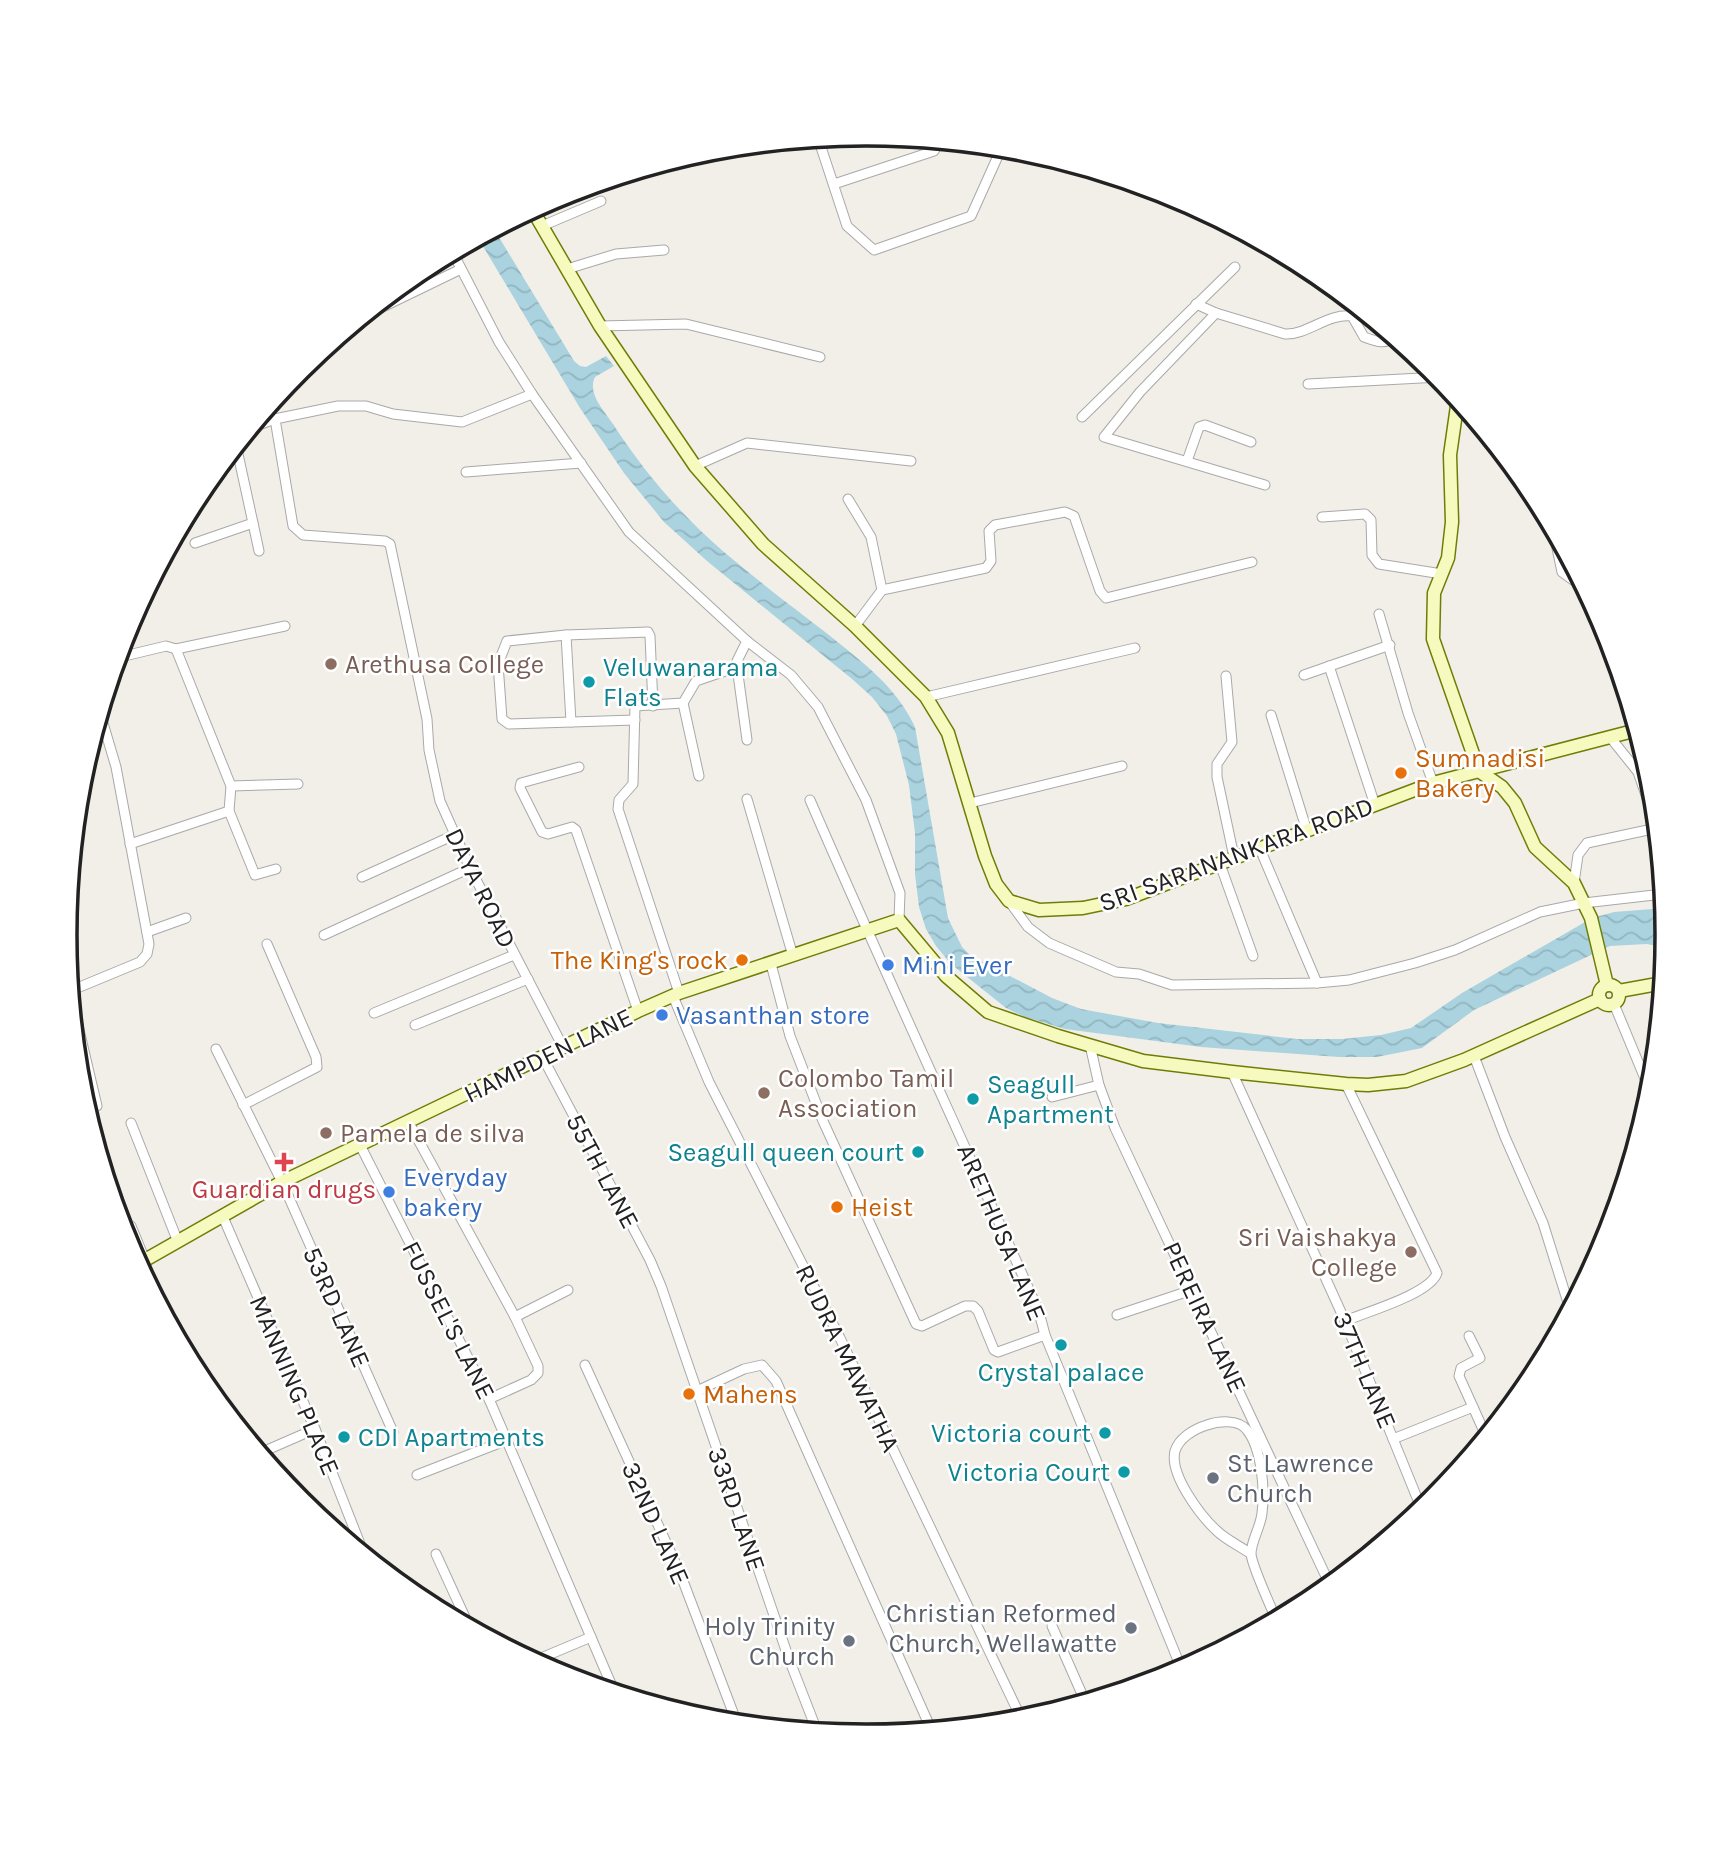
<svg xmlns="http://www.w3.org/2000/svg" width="1732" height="1869" font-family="Karla,sans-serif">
<defs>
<pattern id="water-waves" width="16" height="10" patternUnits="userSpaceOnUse" patternTransform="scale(1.75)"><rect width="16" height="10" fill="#aad3df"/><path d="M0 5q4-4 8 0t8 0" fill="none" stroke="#92b5bf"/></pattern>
</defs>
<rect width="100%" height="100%" fill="#f2efe9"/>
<path fill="url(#water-waves)" d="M 494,229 L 574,361 L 580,366 L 586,367 L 606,356 L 614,366 L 595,377 C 587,394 604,410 613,424 C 644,472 680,514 724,552 C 758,581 794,608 829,635 C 863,663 896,686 915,727 L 948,918 L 962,947 L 970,955 L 1052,998 L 1081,1009 L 1158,1023 L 1297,1039 L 1342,1039 L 1381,1035 L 1411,1028 L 1462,993 L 1592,918 L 1614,912 L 1665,908 L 1666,948 L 1647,944 L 1610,946 L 1474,1010 L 1422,1048 L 1377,1057 L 1339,1057 L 1201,1047 L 1065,1029 L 1025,1017 L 1006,1008 L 951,964 L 936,946 L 926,929 L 919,907 L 915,874 L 915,833 L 909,785 L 896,734 L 887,716 L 872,697 L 852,679 L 707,561 L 664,522 L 624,473 L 580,408 L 478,238 Z"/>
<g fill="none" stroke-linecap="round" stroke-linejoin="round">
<defs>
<g id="street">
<path d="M 818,138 L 847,226 L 874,250 L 971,216 L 1002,147"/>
<path d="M 834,184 L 934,151 L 940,141"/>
<path d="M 542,226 L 601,201"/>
<path d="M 452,251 L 499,342 L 532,394 L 629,532 L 747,641 L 791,675 L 818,707 L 866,800 L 900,893 L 899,920"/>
<path d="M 567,269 L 616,254 L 664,250"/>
<path d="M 1196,304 L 1216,313 L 1285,334 C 1308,335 1327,313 1352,316 L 1364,337 C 1375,341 1386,346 1394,336"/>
<path d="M 1216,313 L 1140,392 L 1104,437 L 1265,485"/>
<path d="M 362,317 L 461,269"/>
<path d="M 600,326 L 686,324 L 820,357"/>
<path d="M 1308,384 L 1440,377"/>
<path d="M 1082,417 L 1235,267"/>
<path d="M 275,419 L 293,526 L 303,535 L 385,541 L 390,544 L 427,719 L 429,750 L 440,801 L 470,868 L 563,1047"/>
<path d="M 250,428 L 275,419 L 338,406 L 366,406 L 393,414 L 462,422 L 532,394"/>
<path d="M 1187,461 L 1199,427 L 1205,425 L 1251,442"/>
<path d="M 695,466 L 747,443 L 911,461"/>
<path d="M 466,472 L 581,463"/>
<path d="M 848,499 L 871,537 L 882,590"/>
<path d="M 1322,517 L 1365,514 L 1371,520 L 1372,555 L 1379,564 L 1442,574"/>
<path d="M 253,523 L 259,551"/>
<path d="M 1553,529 L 1562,572 L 1573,580 L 1580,578"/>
<path d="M 195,543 L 253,523 L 236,445"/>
<path d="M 1379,614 L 1408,713 L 1433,783"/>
<path d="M 855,626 L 882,590 L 986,568 L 991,561 L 989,531 L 995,525 L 1065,512 L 1074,516 L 1100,591 L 1106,598 L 1252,562"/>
<path d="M 566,635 L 571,722"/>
<path d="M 176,649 L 231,786 L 229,811 L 255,875 L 276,869"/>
<path d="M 116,658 L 166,646 L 176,649 L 285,626"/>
<path d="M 1329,666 L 1375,805"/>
<path d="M 737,667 L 747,740"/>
<path d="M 1304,675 L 1390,645"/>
<path d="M 1226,676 L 1232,742 L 1217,764 L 1217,777 L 1234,857"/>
<path d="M 926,697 L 1135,648"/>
<path d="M 683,703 L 699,776"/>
<path d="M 1271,715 L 1307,831"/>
<path d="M 635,720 L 509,724 L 502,719 L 498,664 L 507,641 L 566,635 L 648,632 L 650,636 L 653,706"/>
<path d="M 1610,737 L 1638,772 L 1657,827"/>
<path d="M 579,767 L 521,783 L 520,788 L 542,832 L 548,834 L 572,827 L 576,830 L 638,1011"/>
<path d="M 231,786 L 298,784"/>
<path d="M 747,799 L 793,956"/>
<path d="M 810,800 C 884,971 963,1141 1039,1312 L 1045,1335 L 1182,1670"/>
<path d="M 970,803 L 1122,766"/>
<path d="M 130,844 L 229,811"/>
<path d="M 1260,849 L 1317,983"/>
<path d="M 1220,864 L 1253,956"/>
<path d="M 362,877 L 454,835"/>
<path d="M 1574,883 L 1578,855 L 1587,843 L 1657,828"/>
<path d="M 1009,901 L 1028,927 L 1049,943 L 1116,972 L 1139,974 L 1172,985 L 1317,983 L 1349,980 L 1415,963 L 1455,950 L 1540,912 L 1584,903 L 1663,894"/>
<path d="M 147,932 L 186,918"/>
<path d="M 324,935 L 470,868"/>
<path d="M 771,964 L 790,1036 L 823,1121 L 916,1324 L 922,1326 L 965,1306 L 973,1306 L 978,1311 L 994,1350 L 998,1352 L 1045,1335"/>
<path d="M 70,991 L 140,962 L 147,954 L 149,944 L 116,767 L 100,713"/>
<path d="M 679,993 L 618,809 L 619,800 L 633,784 L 635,706 L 683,703 L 696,681 L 737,667 L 737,661 L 747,641"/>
<path d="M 71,996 L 97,1106"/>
<path d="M 673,996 L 709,1082 L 840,1338 L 1022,1720"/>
<path d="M 1614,1004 L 1651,1093"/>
<path d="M 374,1013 L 514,955"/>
<path d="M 415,1025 L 528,979"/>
<path d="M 1090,1045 L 1099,1085 L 1115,1128 L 1330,1585"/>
<path d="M 216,1049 L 282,1182 L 393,1432"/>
<path d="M 1474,1056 L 1505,1137 L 1543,1223 L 1570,1309"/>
<path d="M 543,1058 L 650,1260 L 661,1286 L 789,1659 L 817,1731"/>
<path d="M 1232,1072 L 1345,1321 L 1422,1510"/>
<path d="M 1052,1097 L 1099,1085"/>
<path d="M 243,1105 L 317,1067 L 316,1057 L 267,944"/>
<path d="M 131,1123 L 178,1242"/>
<path d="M 409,1123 L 515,1317 L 538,1366 L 538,1373 L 531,1380 L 489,1399"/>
<path d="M 360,1145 L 489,1399 L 614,1691"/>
<path d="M 223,1217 L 315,1429 L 364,1554"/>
<path d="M 131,1226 L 145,1260"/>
<path d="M 1117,1315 L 1192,1290"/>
<path d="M 515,1317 L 568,1290"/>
<path d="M 1345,1321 C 1366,1312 1430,1294 1437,1273 L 1346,1084"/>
<path d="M 1469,1336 L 1480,1358 L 1461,1368 L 1459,1376 L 1473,1407"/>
<path d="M 585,1365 L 680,1573 L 737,1723"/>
<path d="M 197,1375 L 200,1374"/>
<path d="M 697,1391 L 744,1369 L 762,1365 L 776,1381 L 931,1729"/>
<path d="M 1393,1439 L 1473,1407 L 1486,1436"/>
<path d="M 260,1453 L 315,1429"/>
<path d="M 417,1475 L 507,1440"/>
<path d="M 436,1554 L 469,1626"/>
<path d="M 1251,1554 C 1240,1546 1226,1540 1216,1530 C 1200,1515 1169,1474 1175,1451 C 1179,1438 1194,1429 1207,1425 C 1218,1421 1239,1419 1247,1430 C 1262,1449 1265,1490 1262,1513 C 1261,1526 1251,1541 1251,1554 C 1252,1566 1271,1607 1276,1619"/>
<path d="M 1052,1626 L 1085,1701"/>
<path d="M 534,1661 L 591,1637"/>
</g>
<g id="secondary">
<path d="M 532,209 L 600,326 L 695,466 L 763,544 L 855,626 L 926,697 L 948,733 L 985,856 L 996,884 L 1009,901 L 1039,910 L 1083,908 L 1126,899 L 1433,783 L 1637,730"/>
<path d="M 1458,399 L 1450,455 L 1452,522 L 1448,558 L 1434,593 L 1433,639 L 1479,771 L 1502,787 L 1515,803 L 1535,847 L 1574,883 L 1591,918 L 1607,985"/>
<circle cx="1609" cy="995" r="10"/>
<path d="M 1619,991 L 1663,983"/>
<path d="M 138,1264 L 282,1182 L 638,1011 L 679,993 L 899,920 L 946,976 L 988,1012 L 1058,1036 L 1143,1061 L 1232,1072 L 1346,1084 L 1368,1085 L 1406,1081 L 1464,1060 L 1600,999"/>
</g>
</defs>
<use href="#street" stroke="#a9a9a9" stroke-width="11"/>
<use href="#secondary" stroke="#707d05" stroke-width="15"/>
<use href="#street" stroke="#fff" stroke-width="9"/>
<use href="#secondary" stroke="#f7fabf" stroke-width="12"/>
</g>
<g fill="#8d6e63" stroke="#fff" stroke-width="2.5">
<circle cx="331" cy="664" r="7"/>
<circle cx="764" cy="1093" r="7"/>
<circle cx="326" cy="1133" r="7"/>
<circle cx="1411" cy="1252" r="7"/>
</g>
<g fill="#0f9aa8" stroke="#fff" stroke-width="2.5">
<circle cx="589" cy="682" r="7"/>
<circle cx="973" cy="1099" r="7"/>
<circle cx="918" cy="1152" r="7"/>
<circle cx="1061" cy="1345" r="7"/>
<circle cx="1105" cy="1433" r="7"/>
<circle cx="344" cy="1437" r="7"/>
<circle cx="1124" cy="1472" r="7"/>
</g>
<g fill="#e8710a" stroke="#fff" stroke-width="2.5">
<circle cx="1401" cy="773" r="7"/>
<circle cx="742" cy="960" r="7"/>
<circle cx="837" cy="1207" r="7"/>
<circle cx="689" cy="1394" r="7"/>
</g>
<g fill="#3f7fe0" stroke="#fff" stroke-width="2.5">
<circle cx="888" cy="965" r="7"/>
<circle cx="662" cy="1015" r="7"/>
<circle cx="389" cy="1192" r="7"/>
</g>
<path fill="#e0444e" stroke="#fff" stroke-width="2.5" d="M280.5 1151.5h7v7h7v7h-7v7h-7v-7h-7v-7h7z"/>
<g fill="#6b7280" stroke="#fff" stroke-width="2.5">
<circle cx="1213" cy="1478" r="7"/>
<circle cx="1131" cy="1628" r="7"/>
<circle cx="849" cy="1641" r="7"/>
</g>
<g text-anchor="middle" stroke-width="5" stroke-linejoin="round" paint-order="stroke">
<g font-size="26" fill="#785e54" stroke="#fff" text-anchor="start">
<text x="345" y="673">Arethusa College</text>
<text x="778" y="1087">Colombo Tamil<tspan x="778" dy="30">Association</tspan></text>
<text x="340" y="1142">Pamela de silva</text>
<text x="1397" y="1246" text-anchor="end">Sri Vaishakya<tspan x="1397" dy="30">College</tspan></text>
</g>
<g font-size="26" fill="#0d838f" stroke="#fff" text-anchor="start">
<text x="603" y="676">Veluwanarama<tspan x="603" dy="30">Flats</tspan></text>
<text x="987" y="1093">Seagull<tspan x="987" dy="30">Apartment</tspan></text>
<text x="904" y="1161" text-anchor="end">Seagull queen court</text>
<text x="1061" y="1381" text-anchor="middle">Crystal palace</text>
<text x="1091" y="1442" text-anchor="end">Victoria court</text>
<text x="358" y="1446">CDI Apartments</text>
<text x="1110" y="1481" text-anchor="end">Victoria Court</text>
</g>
<g font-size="26" fill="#c56008" stroke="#fff" text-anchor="start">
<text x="1415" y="767">Sumnadisi<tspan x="1415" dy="30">Bakery</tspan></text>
<text x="728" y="969" text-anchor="end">The King's rock</text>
<text x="851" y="1216">Heist</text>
<text x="703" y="1403">Mahens</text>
</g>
<g font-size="26" fill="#222" stroke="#fff">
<text transform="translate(1236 854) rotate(-20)" y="9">SRI SARANANKARA ROAD</text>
<text transform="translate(481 888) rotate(64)" y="9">DAYA ROAD</text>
<text transform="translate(548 1055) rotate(-26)" y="9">HAMPDEN LANE</text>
<text transform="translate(603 1171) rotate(62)" y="9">55TH LANE</text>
<text transform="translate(1002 1232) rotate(67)" y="9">ARETHUSA LANE</text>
<text transform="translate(337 1307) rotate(66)" y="9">53RD LANE</text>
<text transform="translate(1205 1317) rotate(65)" y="9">PEREIRA LANE</text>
<text transform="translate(449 1320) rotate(63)" y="9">FUSSEL'S LANE</text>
<text transform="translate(848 1358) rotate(64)" y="9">RUDRA MAWATHA</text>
<text transform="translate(1365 1370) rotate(67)" y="9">37TH LANE</text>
<text transform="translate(295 1385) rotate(67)" y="9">MANNING PLACE</text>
<text transform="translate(737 1509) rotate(71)" y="9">33RD LANE</text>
<text transform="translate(656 1523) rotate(66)" y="9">32ND LANE</text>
</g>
<g font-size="26" fill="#366cbe" stroke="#fff" text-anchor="start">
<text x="902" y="974">Mini Ever</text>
<text x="676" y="1024">Vasanthan store</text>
<text x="403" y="1186">Everyday<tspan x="403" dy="30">bakery</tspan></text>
</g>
<g font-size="26" fill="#be3a42" stroke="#fff">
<text x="284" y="1198">Guardian drugs</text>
</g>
<g font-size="26" fill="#5b616d" stroke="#fff" text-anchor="end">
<text x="1227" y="1472" text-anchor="start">St. Lawrence<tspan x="1227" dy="30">Church</tspan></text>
<text x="1117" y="1622">Christian Reformed<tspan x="1117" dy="30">Church, Wellawatte</tspan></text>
<text x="835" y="1635">Holy Trinity<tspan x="835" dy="30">Church</tspan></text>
</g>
</g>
<path d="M0 0H1732V1869H0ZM77 935a789 789 0 1 1 1578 0a789 789 0 1 1-1578 0Z" fill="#fff" fill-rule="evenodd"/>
<path fill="none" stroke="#222" stroke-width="3.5" d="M77 935a789 789 0 1 1 1578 0a789 789 0 1 1-1578 0Z"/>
</svg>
